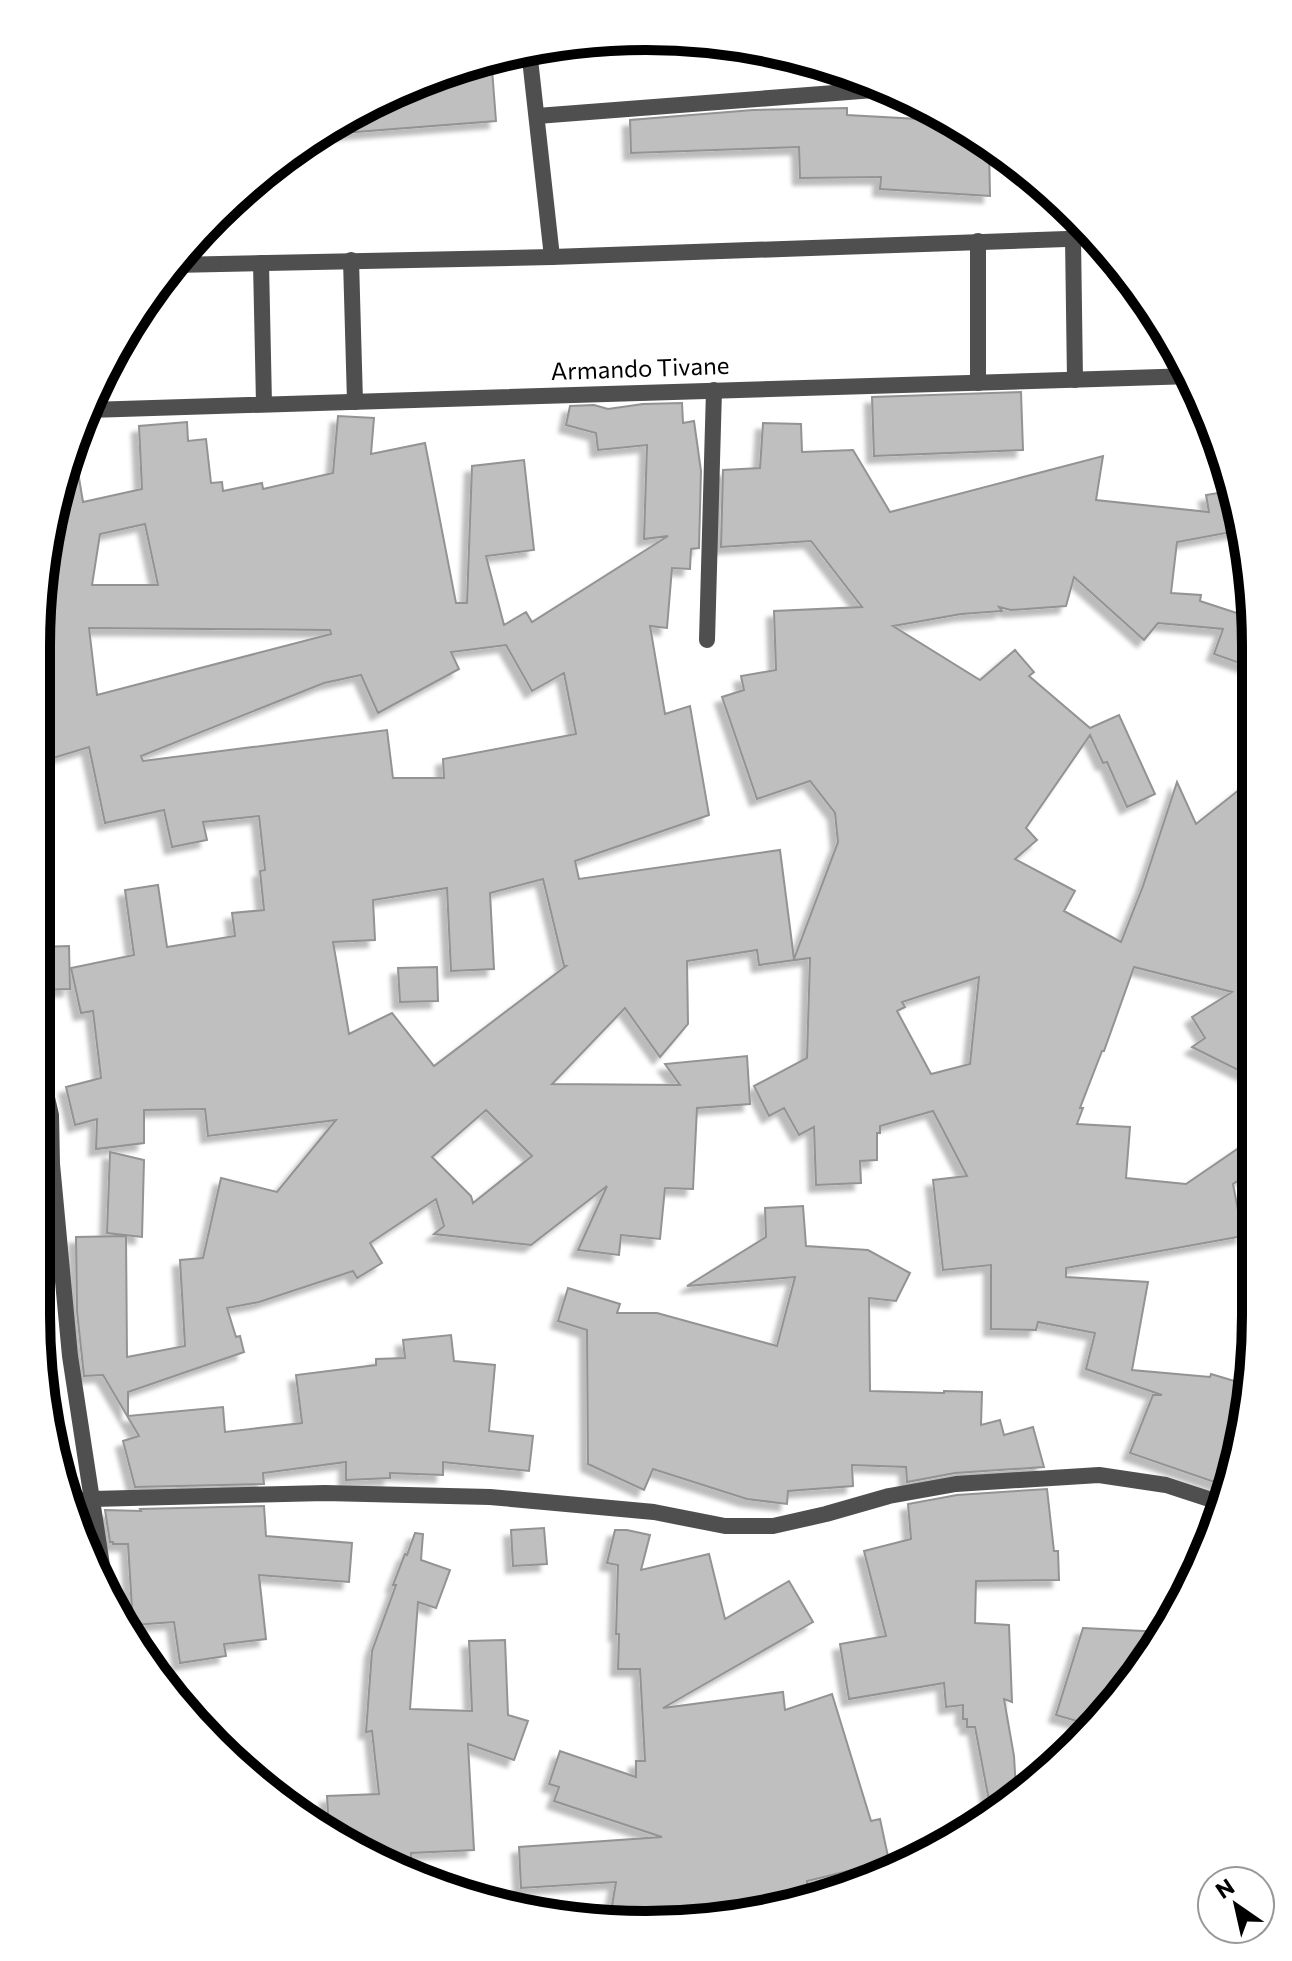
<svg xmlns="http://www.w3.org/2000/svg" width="1292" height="1961" font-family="Commissioner,sans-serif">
<defs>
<filter id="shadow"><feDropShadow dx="-7" dy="7" stdDeviation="2" flood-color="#0004"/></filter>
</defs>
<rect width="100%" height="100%" fill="#fff"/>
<g fill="#bfbfbf" stroke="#939393" stroke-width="2" fill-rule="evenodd" filter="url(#shadow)">
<path d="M 491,56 L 496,121 L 317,135 L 377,99 Z"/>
<path d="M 847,108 L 847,115 L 955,121 L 989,145 L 990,196 L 880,189 L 881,177 L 800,178 L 799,147 L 631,153 L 630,120 L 753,110 Z"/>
<path d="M 1021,392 L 1023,450 L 874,456 L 872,397 Z"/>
<path d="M 682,403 L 683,423 L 694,421 L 701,471 L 699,548 L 691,549 L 690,569 L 672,568 L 667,628 L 650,626 L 665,714 L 690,706 L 709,815 L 575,861 L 579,879 L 780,850 L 794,959 L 838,842 L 835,813 L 810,781 L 757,799 L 722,697 L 744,690 L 741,676 L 776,670 L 774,611 L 862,607 L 811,541 L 721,547 L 723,470 L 760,468 L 763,423 L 801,424 L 802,452 L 853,450 L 890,512 L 1103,456 L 1096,500 L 1209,512 L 1206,495 L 1236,490 L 1242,530 L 1177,542 L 1171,593 L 1201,595 L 1200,601 L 1255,619 L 1255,647 L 1248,666 L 1214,654 L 1223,629 L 1158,623 L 1144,640 L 1074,577 L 1066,606 L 1011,610 L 999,607 L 1002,611 L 961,614 L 893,626 L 980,680 L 1015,650 L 1034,672 L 1029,676 L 1090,728 L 1119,715 L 1155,794 L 1127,807 L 1107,762 L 1103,763 L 1090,735 L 1026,828 L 1037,840 L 1015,859 L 1075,891 L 1064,911 L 1121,942 L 1143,886 L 1177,782 L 1196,824 L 1254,778 L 1252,1077 L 1192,1047 L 1205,1038 L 1192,1017 L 1232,992 L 1134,967 L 1104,1051 L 1102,1051 L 1080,1108 L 1083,1108 L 1077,1124 L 1130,1127 L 1126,1178 L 1186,1184 L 1252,1139 L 1252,1171 L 1233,1184 L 1243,1236 L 1066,1268 L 1066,1277 L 1148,1282 L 1132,1370 L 1210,1377 L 1211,1374 L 1251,1386 L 1251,1395 L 1223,1485 L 1130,1453 L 1153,1395 L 1162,1395 L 1086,1369 L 1095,1333 L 1038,1322 L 1036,1330 L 991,1329 L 991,1265 L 943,1270 L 933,1180 L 967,1176 L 933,1111 L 880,1126 L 880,1133 L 877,1133 L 877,1160 L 860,1161 L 861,1183 L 816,1185 L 814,1127 L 799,1135 L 784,1108 L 769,1116 L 754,1086 L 807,1058 L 810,958 L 759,965 L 757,950 L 687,961 L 688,1024 L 660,1057 L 625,1008 L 552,1084 L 680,1085 L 665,1064 L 747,1056 L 750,1104 L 697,1108 L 693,1189 L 665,1188 L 660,1239 L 621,1235 L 619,1255 L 578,1250 L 607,1186 L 531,1245 L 434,1234 L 444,1226 L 436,1199 L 370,1243 L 382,1263 L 357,1278 L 353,1271 L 259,1302 L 227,1308 L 236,1337 L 240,1336 L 244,1352 L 128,1392 L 128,1416 L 223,1407 L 225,1432 L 302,1423 L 296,1375 L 376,1365 L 376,1359 L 405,1358 L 403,1340 L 451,1335 L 454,1361 L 495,1365 L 489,1431 L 533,1436 L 529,1471 L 443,1462 L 443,1475 L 390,1473 L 390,1478 L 346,1480 L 346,1462 L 263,1473 L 264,1484 L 135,1487 L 123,1441 L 139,1436 L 103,1375 L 84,1376 L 77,1311 L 76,1237 L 126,1236 L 127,1357 L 185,1346 L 180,1260 L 203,1258 L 221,1178 L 277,1192 L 336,1120 L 208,1136 L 205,1109 L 144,1110 L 144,1143 L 96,1149 L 97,1119 L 75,1125 L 66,1087 L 101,1078 L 93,1011 L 81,1013 L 71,968 L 134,955 L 125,890 L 158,885 L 167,947 L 235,936 L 232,913 L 264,910 L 260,871 L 265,870 L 259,816 L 203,822 L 207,840 L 172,847 L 164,810 L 105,823 L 89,747 L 40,762 L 40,678 L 58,569 L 52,530 L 75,454 L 83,502 L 142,489 L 139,426 L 187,422 L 188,441 L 206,439 L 211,483 L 222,482 L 223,491 L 262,483 L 263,489 L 333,473 L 338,416 L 374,418 L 371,454 L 425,443 L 456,603 L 467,603 L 472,466 L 524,460 L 534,550 L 486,556 L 504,625 L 526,612 L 532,622 L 668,536 L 644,539 L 647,445 L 598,450 L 596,433 L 566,425 L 570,406 L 594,405 L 608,409 L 643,404 ZM 145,524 L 158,585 L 92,585 L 100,534 ZM 89,628 L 330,630 L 331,634 L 97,695 ZM 506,645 L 532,691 L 564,673 L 576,734 L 443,759 L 444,778 L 393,778 L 387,730 L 143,761 L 141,756 L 324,683 L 361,675 L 378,713 L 459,669 L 451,652 ZM 543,879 L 564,966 L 566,966 L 434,1066 L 392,1013 L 349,1034 L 333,942 L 375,940 L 373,900 L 447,888 L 451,971 L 494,969 L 490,893 ZM 979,977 L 970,1064 L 931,1074 L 897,1011 L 905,1007 L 902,1002 ZM 486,1110 L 532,1156 L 473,1203 L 471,1196 L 432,1157 Z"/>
<path d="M 69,946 L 70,989 L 38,990 L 39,947 Z"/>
<path d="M 437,967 L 438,1001 L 400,1002 L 398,968 Z"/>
<path d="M 110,1152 L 144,1160 L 142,1237 L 107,1233 Z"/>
<path d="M 803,1206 L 806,1246 L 868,1250 L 910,1273 L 896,1301 L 869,1298 L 870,1391 L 944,1393 L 944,1391 L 982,1392 L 981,1425 L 1000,1420 L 1004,1435 L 1033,1427 L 1044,1467 L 955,1473 L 907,1482 L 906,1467 L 852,1465 L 853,1486 L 788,1491 L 787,1504 L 747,1499 L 653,1469 L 644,1490 L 588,1464 L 587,1330 L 558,1321 L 568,1288 L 620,1304 L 617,1313 L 657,1313 L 777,1346 L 795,1277 L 687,1286 L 766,1237 L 765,1208 Z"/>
<path d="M 1047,1489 L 1054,1551 L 1058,1551 L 1059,1580 L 976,1581 L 975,1623 L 1009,1625 L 1012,1702 L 1004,1699 L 1014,1756 L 1016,1790 L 991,1811 L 975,1727 L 967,1727 L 967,1719 L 963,1719 L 963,1705 L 946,1707 L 944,1683 L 849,1699 L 840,1644 L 886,1636 L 864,1551 L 911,1539 L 908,1504 L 957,1495 Z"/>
<path d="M 264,1506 L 266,1536 L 352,1543 L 349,1582 L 259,1575 L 266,1639 L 224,1644 L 226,1656 L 180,1663 L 174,1622 L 133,1625 L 128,1544 L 113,1544 L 113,1542 L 110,1542 L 105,1510 L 141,1511 L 140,1509 Z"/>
<path d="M 83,1511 L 87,1541 L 83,1541 L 69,1512 Z"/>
<path d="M 544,1528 L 547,1564 L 513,1566 L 511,1530 Z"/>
<path d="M 615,1530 L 627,1530 L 650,1535 L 641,1570 L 709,1554 L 725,1619 L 789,1581 L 813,1622 L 663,1708 L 783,1692 L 785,1710 L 832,1694 L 871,1821 L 880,1819 L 889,1861 L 807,1881 L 807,1903 L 803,1904 L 609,1923 L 616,1882 L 521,1888 L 519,1847 L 662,1837 L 554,1801 L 559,1787 L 549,1784 L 560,1751 L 636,1777 L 636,1761 L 645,1761 L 640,1669 L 618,1669 L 619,1634 L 616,1634 L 618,1565 L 607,1563 Z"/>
<path d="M 415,1533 L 423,1534 L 421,1560 L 450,1570 L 436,1608 L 418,1602 L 410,1709 L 472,1711 L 469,1641 L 505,1640 L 508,1715 L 528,1721 L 514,1760 L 468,1744 L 474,1850 L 411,1853 L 413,1879 L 329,1831 L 327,1796 L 379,1794 L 372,1731 L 366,1732 L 372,1651 L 396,1585 L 393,1585 L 405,1554 L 407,1555 Z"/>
<path d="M 1083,1628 L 1162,1632 L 1104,1718 L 1094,1726 L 1056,1715 Z"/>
</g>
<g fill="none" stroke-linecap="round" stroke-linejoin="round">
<path stroke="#4f4f4f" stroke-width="16" d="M 537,116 L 887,89"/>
<g stroke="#4f4f4f" stroke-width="16">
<path d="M 529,50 L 552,257"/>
<path d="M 707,640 L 714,390"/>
<path d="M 38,1059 L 51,1115 L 52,1164 L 70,1356 L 105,1585"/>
<path d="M 67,1501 L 92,1499 L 325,1493 L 490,1497 L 654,1512 L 725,1526 L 773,1526 L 826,1514 L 889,1496 L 956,1484 L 1099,1475 L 1166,1485 L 1218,1502"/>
</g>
<g stroke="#4f4f4f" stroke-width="16">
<path d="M 1073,238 L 1075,380"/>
<path d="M 351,260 L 355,402"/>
<path d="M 261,263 L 264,404"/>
<path d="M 173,265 L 552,257 L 1095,238"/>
<path d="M 978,383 L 978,241"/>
<path d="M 89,410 L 1193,376"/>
</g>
</g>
<g text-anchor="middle" stroke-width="6" stroke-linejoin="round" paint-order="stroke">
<g font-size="24" fill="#000" stroke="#fff">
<text transform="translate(640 369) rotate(-2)" y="8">Armando Tivane</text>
</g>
</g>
<path d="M0 0H1292V1961H0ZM646 50H646A596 596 0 0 1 1242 646V1315A596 596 0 0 1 646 1911H646A596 596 0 0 1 50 1315V646A596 596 0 0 1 646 50Z" fill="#fff" fill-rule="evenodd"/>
<path fill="none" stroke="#000" stroke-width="10" d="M646 50H646A596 596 0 0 1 1242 646V1315A596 596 0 0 1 646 1911H646A596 596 0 0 1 50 1315V646A596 596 0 0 1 646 50Z"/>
<g transform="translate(1236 1905) rotate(326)"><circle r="38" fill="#ffffff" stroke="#999999" stroke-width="2"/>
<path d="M0-6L14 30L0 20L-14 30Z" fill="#000000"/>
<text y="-12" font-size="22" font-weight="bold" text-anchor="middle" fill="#000000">N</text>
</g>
</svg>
